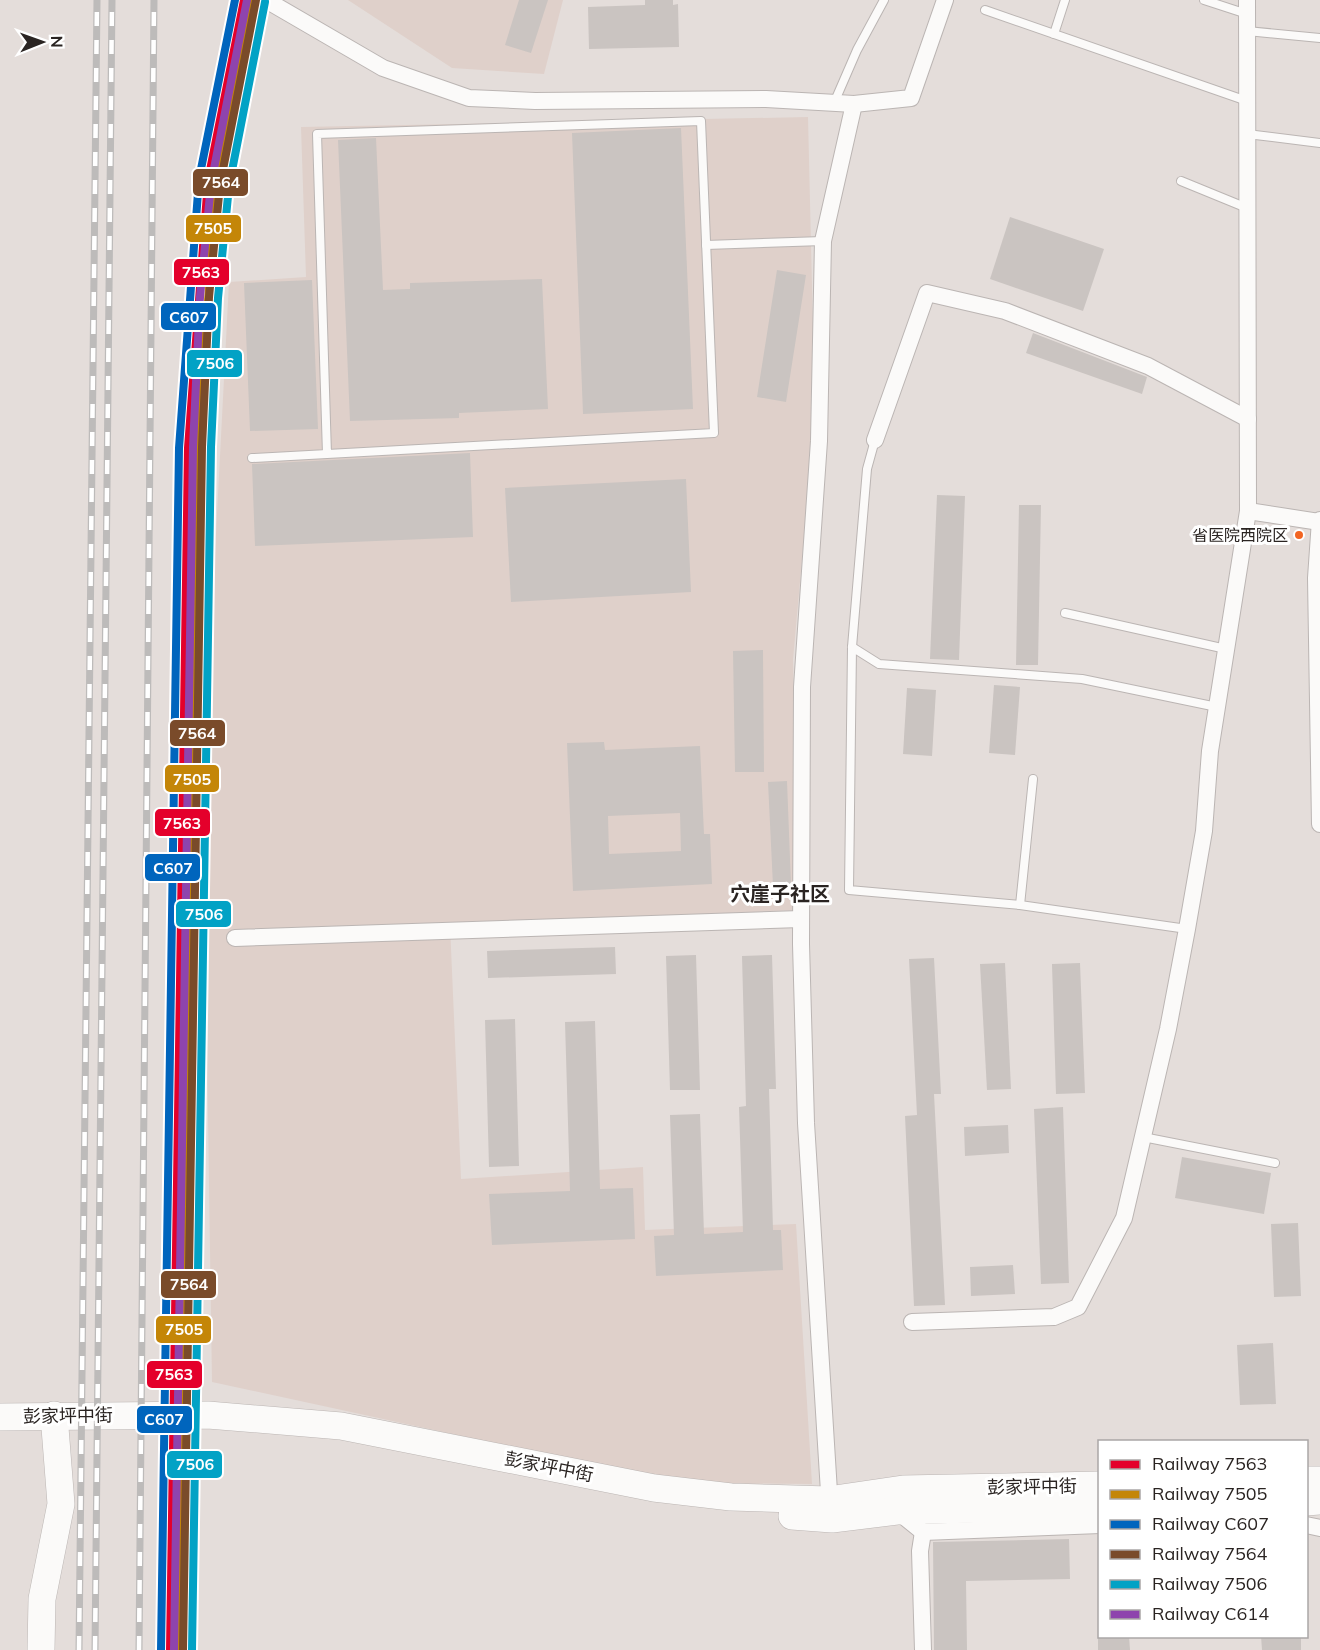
<svg xmlns="http://www.w3.org/2000/svg" width="1320" height="1650" font-family="Mulish,'Noto Sans SC',sans-serif">
<rect width="100%" height="100%" fill="#e4ddda"/>
<g fill="#dfd0ca">
<path d="M 348,0 L 563,0 L 544,74 L 452,68 Z"/>
<path d="M 808,117 L 815,413 L 793,660 L 798,910 L 450,925 L 461,1179 L 643,1167 L 645,1230 L 796,1224 L 812,1484 L 679,1483 L 212,1382 L 203,785 L 229,282 L 306,277 L 301,127 Z"/>
</g>
<g fill="#cac4c1" fill-rule="evenodd">
<path d="M 519,0 L 548,0 L 531,53 L 505,45 Z"/>
<path d="M 645,0 L 673,0 L 673,5 L 678,4 L 679,47 L 589,49 L 588,7 L 645,5 Z"/>
<path d="M 681,128 L 693,409 L 583,414 L 572,133 Z"/>
<path d="M 376,138 L 383,290 L 410,289 L 410,283 L 542,279 L 548,409 L 459,413 L 459,418 L 350,421 L 338,140 Z"/>
<path d="M 1010,217 L 1104,249 L 1083,311 L 990,279 Z"/>
<path d="M 777,270 L 806,275 L 786,402 L 757,397 Z"/>
<path d="M 312,280 L 318,429 L 250,431 L 244,283 Z"/>
<path d="M 1033,333 L 1147,377 L 1142,394 L 1026,353 Z"/>
<path d="M 470,453 L 473,537 L 255,546 L 252,464 Z"/>
<path d="M 686,479 L 691,592 L 511,602 L 505,488 Z"/>
<path d="M 937,495 L 965,496 L 959,660 L 930,659 Z"/>
<path d="M 1019,505 L 1041,505 L 1038,665 L 1016,665 Z"/>
<path d="M 763,650 L 764,772 L 735,772 L 733,651 Z"/>
<path d="M 994,685 L 1020,687 L 1015,755 L 989,753 Z"/>
<path d="M 907,688 L 936,690 L 932,756 L 903,754 Z"/>
<path d="M 604,742 L 605,750 L 700,746 L 704,834 L 710,834 L 712,884 L 573,891 L 567,743 ZM 680,813 L 681,851 L 609,854 L 608,816 Z"/>
<path d="M 787,781 L 791,885 L 773,886 L 768,782 Z"/>
<path d="M 615,947 L 616,974 L 488,978 L 487,951 Z"/>
<path d="M 696,955 L 700,1090 L 670,1090 L 666,956 Z"/>
<path d="M 772,955 L 776,1089 L 769,1089 L 773,1230 L 781,1230 L 783,1270 L 656,1276 L 654,1236 L 674,1235 L 670,1115 L 700,1114 L 704,1234 L 743,1232 L 739,1107 L 746,1106 L 742,956 Z"/>
<path d="M 934,958 L 941,1094 L 934,1094 L 945,1305 L 914,1306 L 905,1116 L 917,1115 L 909,959 Z"/>
<path d="M 1005,963 L 1011,1089 L 987,1090 L 980,964 Z"/>
<path d="M 1080,963 L 1085,1093 L 1056,1094 L 1052,964 Z"/>
<path d="M 515,1019 L 519,1166 L 489,1167 L 485,1020 Z"/>
<path d="M 595,1021 L 600,1189 L 633,1188 L 635,1239 L 492,1245 L 489,1194 L 570,1191 L 565,1022 Z"/>
<path d="M 1063,1107 L 1069,1283 L 1041,1284 L 1034,1109 Z"/>
<path d="M 1008,1125 L 1009,1153 L 965,1156 L 964,1127 Z"/>
<path d="M 1182,1157 L 1271,1173 L 1264,1214 L 1175,1198 Z"/>
<path d="M 1298,1223 L 1301,1296 L 1274,1297 L 1271,1224 Z"/>
<path d="M 1013,1265 L 1015,1294 L 971,1296 L 970,1267 Z"/>
<path d="M 1273,1343 L 1276,1404 L 1240,1405 L 1237,1345 Z"/>
<path d="M 1069,1539 L 1070,1579 L 966,1581 L 967,1650 L 934,1650 L 933,1542 Z"/>
<path d="M 1098,1636 L 1129,1636 L 1130,1650 L 1098,1650 Z"/>
<path d="M 1261,1636 L 1301,1636 L 1301,1650 L 1262,1650 Z"/>
</g>
<g fill="none" stroke-linecap="round" stroke-linejoin="round">
<defs>
<g id="lane">
<path d="M 1204,0 L 1247,14"/>
<path d="M 985,10 L 1247,101"/>
<path d="M 1247,31 L 1320,38"/>
<path d="M 1054,34 L 1065,0"/>
<path d="M 834,103 L 857,50 L 884,0"/>
<path d="M 1247,134 L 1320,143"/>
<path d="M 1181,181 L 1247,208"/>
<path d="M 706,245 L 823,241"/>
<path d="M 875,440 L 867,469 L 852,647 L 849,890 L 1020,905 L 1187,929"/>
<path d="M 252,458 L 714,433 L 701,121 L 317,134 L 327,454"/>
<path d="M 1065,613 L 1226,649"/>
<path d="M 852,647 L 879,664 L 1082,679 L 1217,707"/>
<path d="M 1020,905 L 1033,779"/>
<path d="M 1143,1137 L 1275,1163"/>
</g>
<g id="street">
<path d="M 266,0 L 383,68 L 469,98 L 535,101 L 766,99 L 854,104 L 823,241 L 819,441 L 802,687 L 801,944 L 806,1123 L 830,1508"/>
<path d="M 854,104 L 911,98 L 945,0"/>
<path d="M 875,440 L 927,293 L 1005,311 L 1148,366 L 1248,419"/>
<path d="M 1248,511 L 1320,522"/>
<path d="M 1320,520 L 1316,578 L 1320,824"/>
<path d="M 235,938 L 801,919"/>
<path d="M 912,1322 L 1054,1317 L 1078,1307 L 1124,1218 L 1168,1029 L 1187,929 L 1204,831 L 1210,751 L 1248,511 L 1247,0"/>
<path d="M 897,1511 L 923,1532 L 1100,1525"/>
<path d="M 1306,1525 L 1320,1528"/>
<path d="M 923,1650 L 920,1551 L 923,1532"/>
</g>
<g id="primary">
<path d="M 0,1417 L 208,1415 L 341,1426 L 654,1488 L 731,1497 L 828,1500 L 903,1489 L 1100,1485"/>
<path d="M 1306,1480 L 1320,1480"/>
<path d="M 1306,1502 L 1320,1501"/>
<path d="M 792,1516 L 832,1519 L 897,1511 L 1100,1506"/>
<path d="M 41,1650 L 42,1599 L 61,1504 L 54,1415"/>
</g>
</defs>
<use href="#lane" stroke="#bbb5b3" stroke-width="10"/>
<use href="#street" stroke="#bbb5b3" stroke-width="18"/>
<use href="#primary" stroke="#bbb5b3" stroke-width="28"/>
<use href="#lane" stroke="#fbfaf9" stroke-width="8"/>
<use href="#street" stroke="#fbfaf9" stroke-width="16"/>
<use href="#primary" stroke="#fbfaf9" stroke-width="27"/>
<defs>
<g id="rail">
<path d="M 79,1650 L 97,0"/>
<path d="M 95,1650 L 112,0"/>
<path d="M 139,1650 L 154,0"/>
</g>
</defs>
<use href="#rail" stroke="#bdbbba" stroke-width="7"/>
<use href="#rail" stroke="#fff" stroke-width="4.5" stroke-dasharray="14" stroke-linecap="butt"/>
<defs>
<path id="rail-1" d="M 170,1650 L 188,448 L 208,180 L 244,0"/>
<path id="rail-2" d="M 179,1650 L 197,448 L 217,181 L 253,2"/>
<path id="rail-3" d="M 161,1650 L 179,448 L 199,179 L 235,0"/>
<path id="rail-4" d="M 183,1650 L 202,447 L 209,297 L 220,185 L 256,0"/>
<path id="rail-5" d="M 192,1650 L 211,447 L 218,298 L 229,186 L 265,2"/>
<path id="rail-6" d="M 174,1650 L 193,447 L 200,297 L 211,184 L 247,0"/>
</defs>
<use href="#rail-1" stroke="#fff" stroke-width="12"/>
<use href="#rail-2" stroke="#fff" stroke-width="12"/>
<use href="#rail-3" stroke="#fff" stroke-width="12"/>
<use href="#rail-4" stroke="#fff" stroke-width="12"/>
<use href="#rail-5" stroke="#fff" stroke-width="12"/>
<use href="#rail-6" stroke="#fff" stroke-width="12"/>
<use href="#rail-1" stroke="#e4002b" stroke-width="8"/>
<use href="#rail-2" stroke="#c48608" stroke-width="8"/>
<use href="#rail-3" stroke="#0065bd" stroke-width="8"/>
<use href="#rail-4" stroke="#7a4b2a" stroke-width="8"/>
<use href="#rail-5" stroke="#02a2c5" stroke-width="8"/>
<use href="#rail-6" stroke="#8e44ad" stroke-width="8"/>
</g>
<circle fill="#f26522" stroke="#fff" stroke-width="2" cx="1299" cy="535" r="5"/>
<g text-anchor="middle" stroke-width="6" stroke-linejoin="round" paint-order="stroke">
<g font-size="16" fill="#2a2422" stroke="#fff" text-anchor="end">
<text x="1288" y="541">省医院西院区</text>
</g>
<g font-size="18" fill="#2a2422" stroke="#fff">
<text transform="translate(68 1416) rotate(-1)" y="6">彭家坪中街</text>
<text transform="translate(549 1467) rotate(11)" y="6">彭家坪中街</text>
<text transform="translate(1032 1487) rotate(-1)" y="6">彭家坪中街</text>
</g>
<g font-size="20" font-weight="bold" fill="#2a2422" stroke="#fff">
<text x="780" y="901">穴崖子社区</text>
</g>
</g>
<g stroke="#fff" stroke-width="2">
<rect x="192" y="168" width="57" height="29" rx="6" fill="#7a4b2a"/>
<rect x="185" y="214" width="57" height="29" rx="6" fill="#c48608"/>
<rect x="173" y="258" width="57" height="28" rx="6" fill="#e4002b"/>
<rect x="160" y="302" width="57" height="29" rx="6" fill="#0065bd"/>
<rect x="186" y="349" width="57" height="29" rx="6" fill="#02a2c5"/>
<rect x="169" y="719" width="57" height="28" rx="6" fill="#7a4b2a"/>
<rect x="164" y="764" width="56" height="29" rx="6" fill="#c48608"/>
<rect x="154" y="808" width="57" height="29" rx="6" fill="#e4002b"/>
<rect x="144" y="853" width="57" height="29" rx="6" fill="#0065bd"/>
<rect x="175" y="900" width="57" height="28" rx="6" fill="#02a2c5"/>
<rect x="160" y="1270" width="57" height="29" rx="6" fill="#7a4b2a"/>
<rect x="155" y="1315" width="57" height="29" rx="6" fill="#c48608"/>
<rect x="146" y="1360" width="57" height="29" rx="6" fill="#e4002b"/>
<rect x="136" y="1405" width="57" height="29" rx="6" fill="#0065bd"/>
<rect x="166" y="1450" width="57" height="29" rx="6" fill="#02a2c5"/>
</g>
<g font-size="16" text-anchor="middle" font-weight="bold" fill="#fff">
<text x="221" y="188">7564</text>
<text x="213" y="234">7505</text>
<text x="201" y="278">7563</text>
<text x="189" y="323">C607</text>
<text x="215" y="369">7506</text>
<text x="197" y="739">7564</text>
<text x="192" y="785">7505</text>
<text x="182" y="829">7563</text>
<text x="173" y="874">C607</text>
<text x="204" y="920">7506</text>
<text x="189" y="1290">7564</text>
<text x="184" y="1335">7505</text>
<text x="174" y="1380">7563</text>
<text x="164" y="1425">C607</text>
<text x="195" y="1470">7506</text>
</g>
<rect x="1098" y="1440" width="210" height="198" fill="#ffffff" stroke="#aaa7a7" stroke-width="1.5"/>
<rect x="1110" y="1460" width="30" height="9" fill="#e4002b" stroke="#aaa7a7" stroke-width="1.5"/>
<text x="1152" y="1470" font-size="18" fill="#2a2422">Railway 7563</text>
<rect x="1110" y="1490" width="30" height="9" fill="#c48608" stroke="#aaa7a7" stroke-width="1.5"/>
<text x="1152" y="1500" font-size="18" fill="#2a2422">Railway 7505</text>
<rect x="1110" y="1520" width="30" height="9" fill="#0065bd" stroke="#aaa7a7" stroke-width="1.5"/>
<text x="1152" y="1530" font-size="18" fill="#2a2422">Railway C607</text>
<rect x="1110" y="1550" width="30" height="9" fill="#7a4b2a" stroke="#aaa7a7" stroke-width="1.5"/>
<text x="1152" y="1560" font-size="18" fill="#2a2422">Railway 7564</text>
<rect x="1110" y="1580" width="30" height="9" fill="#02a2c5" stroke="#aaa7a7" stroke-width="1.5"/>
<text x="1152" y="1590" font-size="18" fill="#2a2422">Railway 7506</text>
<rect x="1110" y="1610" width="30" height="9" fill="#8e44ad" stroke="#aaa7a7" stroke-width="1.5"/>
<text x="1152" y="1620" font-size="18" fill="#2a2422">Railway C614</text>
<g transform="translate(42 42) rotate(89)" stroke="#ffffff" stroke-width="4.5" paint-order="stroke">
<path d="M0-4.5L10 22L0 15L-10 22Z" fill="#2a2422"/>
<text y="-9" font-size="16" font-weight="bold" text-anchor="middle" fill="#2a2422">N</text>
</g>
</svg>
